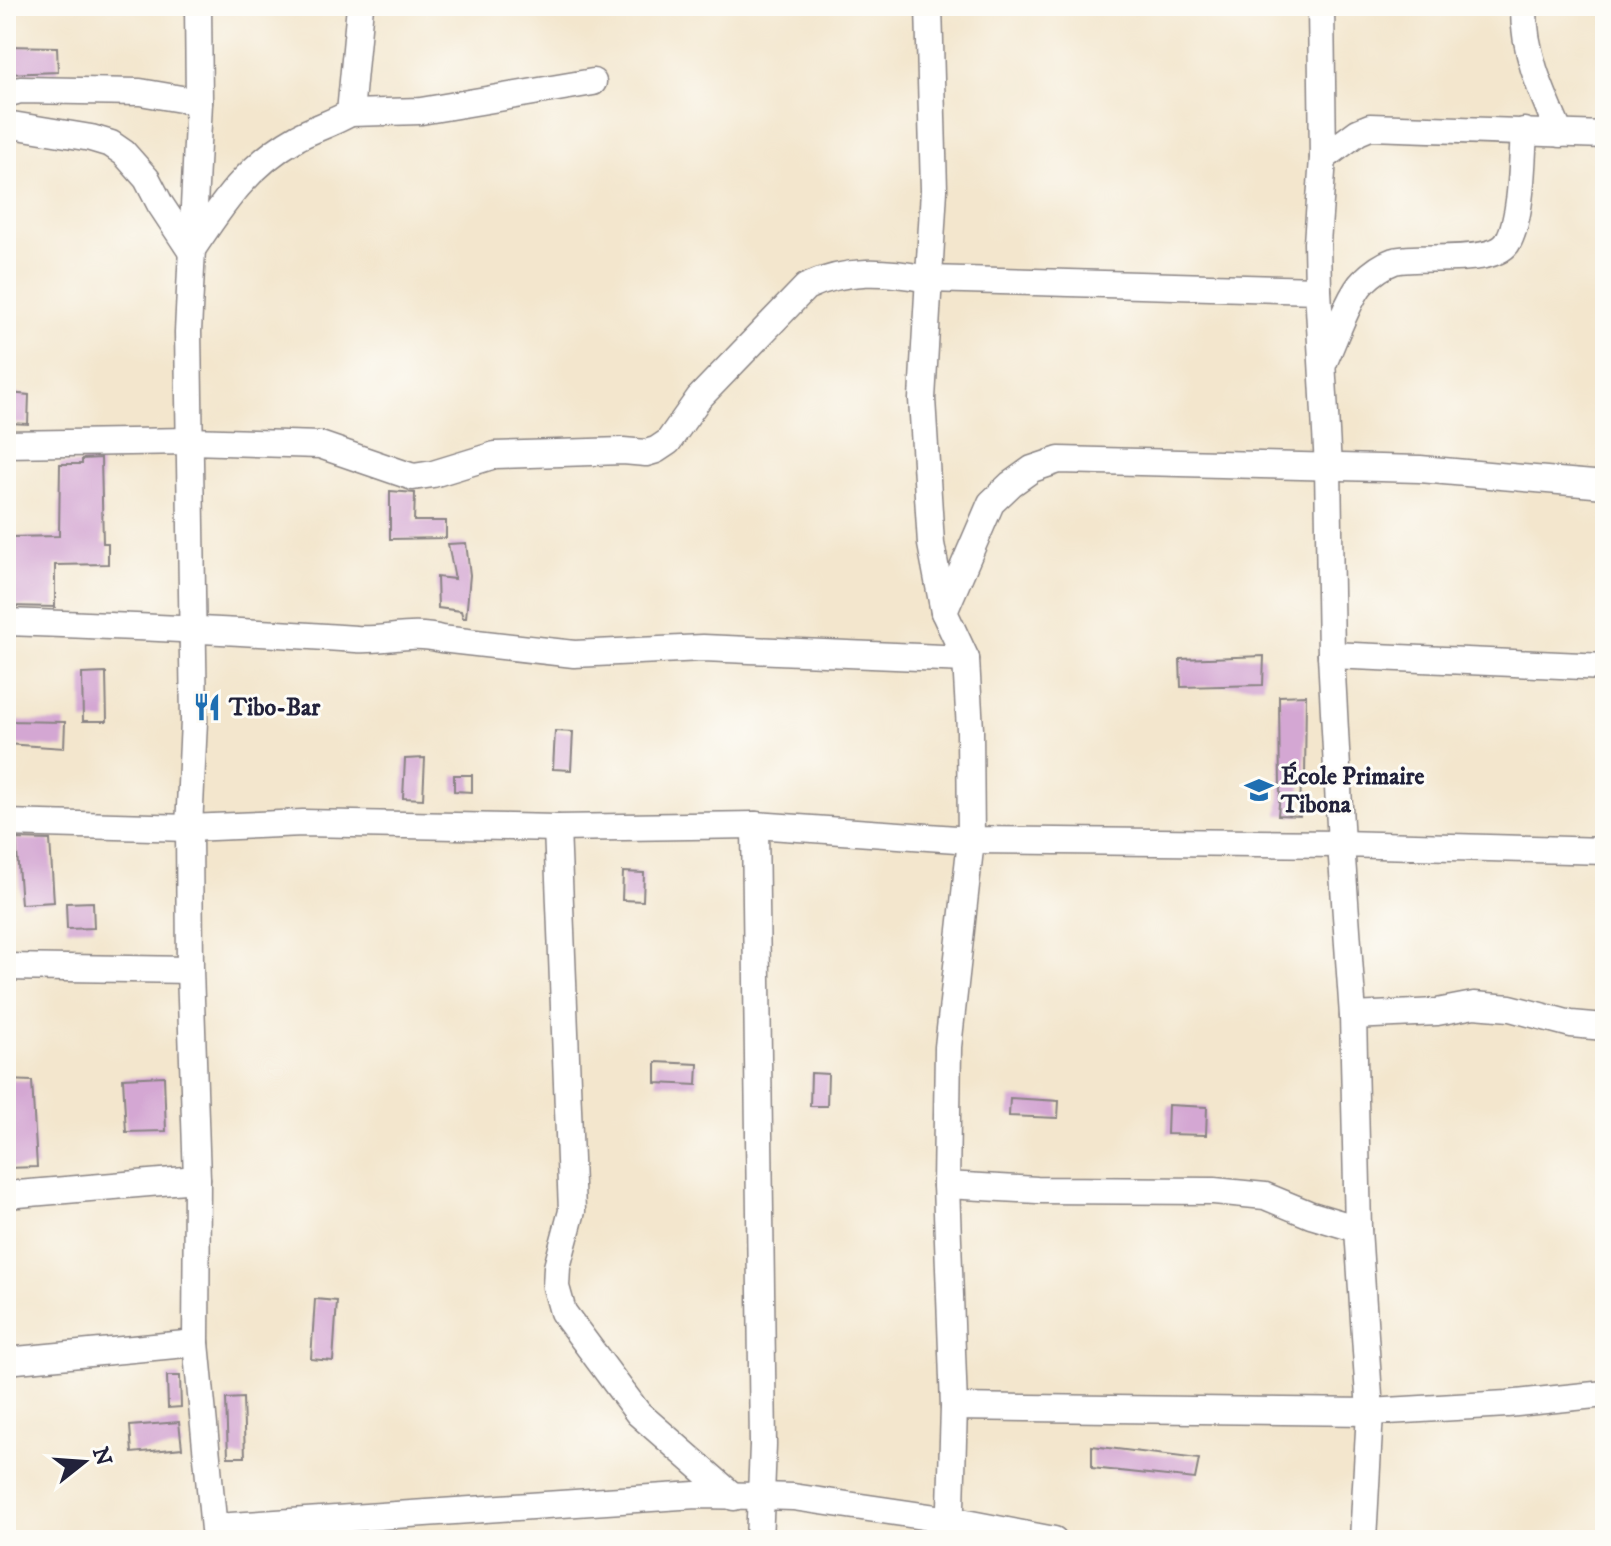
<svg xmlns="http://www.w3.org/2000/svg" width="1611" height="1546" font-family="'IM FELL DW Pica',serif">
<rect width="100%" height="100%" fill="#fdfcf7"/>
<filter id="ink" filterUnits="userSpaceOnUse"><feTurbulence type="fractalNoise" baseFrequency=".0125" numOctaves="2"/><feDisplacementMap in="SourceGraphic" scale="16" xChannelSelector="R" yChannelSelector="G"/><feConvolveMatrix kernelMatrix="1 2 1 2 8 2 1 2 1" color-interpolation-filters="sRGB"/></filter>
<filter id="wash" filterUnits="userSpaceOnUse"><feTurbulence type="fractalNoise" baseFrequency=".006" numOctaves="4" result="noise"/><feDisplacementMap in="SourceGraphic" scale="32" xChannelSelector="R" yChannelSelector="G"/><feGaussianBlur stdDeviation="1.8" result="paint"/><feColorMatrix in="noise" values="0 0 0 0 0 0 0 0 0 0 0 0 0 0 0 0 0 1.4 0 .05"/><feComposite in="paint" operator="in"/></filter>
<g filter="url(#wash)">
<rect width="100%" height="100%" fill="#f3e6cd"/>
<g id="blocks">
<g fill="#d4a7d3">
<path d="M 6,46 L 57,47 L 58,72 L 6,74 Z"/>
<path d="M 10,393 L 29,395 L 28,424 L 10,423 Z"/>
<path d="M 101,458 L 103,543 L 108,543 L 108,564 L 55,565 L 55,607 L 9,606 L 9,537 L 59,536 L 60,464 L 82,464 L 82,459 Z"/>
<path d="M 390,491 L 415,493 L 414,521 L 446,521 L 446,538 L 390,539 Z"/>
<path d="M 466,543 L 470,575 L 466,618 L 463,618 L 461,611 L 438,608 L 437,577 L 455,579 L 448,544 Z"/>
<path d="M 1264,656 L 1263,685 L 1181,687 L 1180,659 Z"/>
<path d="M 106,673 L 107,721 L 83,721 L 82,674 Z"/>
<path d="M 1306,695 L 1305,778 L 1301,778 L 1300,816 L 1278,815 L 1280,794 L 1279,696 Z"/>
<path d="M 6,721 L 65,722 L 64,748 L 6,744 Z"/>
<path d="M 555,731 L 573,732 L 571,770 L 553,769 Z"/>
<path d="M 425,758 L 423,799 L 403,798 L 405,759 Z"/>
<path d="M 454,775 L 472,775 L 472,792 L 454,791 Z"/>
<path d="M 16,839 L 50,840 L 54,902 L 21,904 Z"/>
<path d="M 623,872 L 644,873 L 643,901 L 622,900 Z"/>
<path d="M 93,902 L 94,928 L 67,929 L 66,903 Z"/>
<path d="M 656,1062 L 698,1064 L 697,1085 L 656,1083 Z"/>
<path d="M 811,1073 L 828,1074 L 827,1106 L 810,1106 Z"/>
<path d="M 164,1076 L 166,1131 L 126,1132 L 123,1078 Z"/>
<path d="M 6,1080 L 32,1081 L 37,1167 L 6,1168 Z"/>
<path d="M 1010,1098 L 1059,1101 L 1058,1118 L 1009,1116 Z"/>
<path d="M 1168,1105 L 1207,1107 L 1206,1135 L 1167,1134 Z"/>
<path d="M 315,1299 L 337,1301 L 333,1361 L 311,1359 Z"/>
<path d="M 167,1376 L 180,1376 L 181,1407 L 168,1408 Z"/>
<path d="M 243,1398 L 245,1457 L 228,1457 L 226,1399 Z"/>
<path d="M 179,1422 L 182,1448 L 132,1453 L 130,1426 Z"/>
<path d="M 1092,1446 L 1199,1459 L 1195,1479 L 1092,1468 Z"/>
</g>
</g>
</g>
<g filter="url(#ink)">
<use href="#blocks" fill-opacity="0" stroke="#8a8484" stroke-width="2"/>
<g fill="none" stroke-linecap="round" stroke-linejoin="round">
<defs>
<g id="minor">
<path d="M 929,6 L 934,190 L 922,399 L 931,544 L 944,612 L 966,659 L 970,730 L 971,840 L 948,1047 L 946,1185 L 954,1407 L 950,1540"/>
<path d="M 1524,6 C 1523,52 1542,93 1560,134"/>
<path d="M 6,94 L 20,90 L 140,92 L 199,102"/>
<path d="M 350,113 L 421,111 L 593,82"/>
<path d="M 6,124 L 91,138 L 111,144 L 124,153 L 147,179 L 160,204 L 191,251 C 222,204 248,165 298,137 C 315,128 333,123 350,113 L 360,6"/>
<path d="M 1323,158 L 1358,132 L 1370,127 L 1605,135"/>
<path d="M 1323,364 C 1332,345 1350,294 1363,282 C 1371,274 1383,265 1394,261 C 1421,254 1497,267 1509,240 C 1522,213 1522,161 1524,131"/>
<path d="M 6,444 L 190,441 L 320,445 L 413,477 L 433,474 L 495,455 L 623,451 L 646,453 L 656,450 L 668,442 L 699,398 L 806,287 C 847,268 885,271 928,279 L 1318,290"/>
<path d="M 944,612 L 991,503 L 1011,484 L 1032,469 L 1059,460 L 1420,469 L 1605,485"/>
<path d="M 6,622 C 123,626 239,631 356,639 C 384,641 413,631 441,639 L 574,654 L 703,648 L 966,659"/>
<path d="M 1331,655 L 1605,667"/>
<path d="M 6,823 L 189,828 L 194,721 L 188,332 L 199,102 L 198,6"/>
<path d="M 557,828 L 572,1211 L 557,1267 L 556,1287 L 563,1312 L 638,1413 L 734,1497"/>
<path d="M 6,967 L 190,970"/>
<path d="M 1353,1016 L 1437,1012 L 1474,1005 L 1510,1008 L 1571,1024 L 1605,1027"/>
<path d="M 946,1185 L 1037,1190 L 1214,1191 L 1265,1196 L 1311,1215 L 1358,1229"/>
<path d="M 6,1195 L 197,1179"/>
<path d="M 6,1361 L 196,1343"/>
<path d="M 954,1407 L 1370,1412 L 1507,1404 L 1605,1394"/>
<path d="M 215,1527 L 696,1495 L 761,1496 L 763,1445 L 755,825"/>
<path d="M 215,1540 L 196,1343 L 197,1179 L 190,970 L 189,828 L 303,823 L 557,828 L 755,825 L 971,840 L 1341,844 L 1331,655 L 1328,467 L 1318,290 L 1317,243 L 1323,158 L 1321,6"/>
<path d="M 759,1540 L 761,1496 L 793,1497 L 950,1520 L 1054,1540"/>
<path d="M 1363,1540 L 1370,1412 L 1358,1229 L 1353,1016 L 1341,844 L 1605,851"/>
</g>
</defs>
<use href="#minor" stroke="#8a8484" stroke-width="29"/>
<use href="#minor" stroke="#fff" stroke-width="26"/>
</g>
</g>
<defs>
<symbol id="restaurant-bare" viewBox="-9 -9 18 18"><path d="M-5-6h1v4h1v-4h1v4h1v-4h1v5L-1.5 .5V6h-2V.5L-5-1ZM5-6V6H3V1.5H1.5Q1.5-4 5-6Z" fill="#1f6fb2" stroke="#fdfcf7" stroke-width="2.5" paint-order="stroke"/></symbol>
<symbol id="school-bare" viewBox="-9 -9 18 18"><path d="M0-5L7-2L0 1L-7-2ZM-4 1L0 2.5L4 1V4Q0 6-4 4Z" fill="#1f6fb2" stroke="#fdfcf7" stroke-width="2.5" paint-order="stroke"/></symbol>
</defs>
<g fill-rule="evenodd">
<use href="#restaurant-bare" x="187" y="687" width="40" height="40"/>
<use href="#school-bare" x="1239" y="770" width="40" height="40"/>
</g>
<g text-anchor="middle" stroke-width="6" stroke-linejoin="round" paint-order="stroke">
<g font-size="24" font-weight="bold" fill="#22223b" stroke="#fdfcf7" text-anchor="start">
<text x="229" y="715">Tibo-Bar</text>
<text x="1281" y="784">École Primaire<tspan x="1281" dy="28">Tibona</tspan></text>
</g>
</g>
<rect width="1611" height="1546" fill="none" stroke="#fdfcf7" stroke-width="32"/>
<g transform="translate(84 1462) rotate(73)" stroke="#fdfcf7" stroke-width="6" paint-order="stroke">
<path d="M0-6L14 30L0 20L-14 30Z" fill="#22223b"/>
<text y="-12" font-size="22" font-weight="bold" text-anchor="middle" fill="#22223b">N</text>
</g>
</svg>
